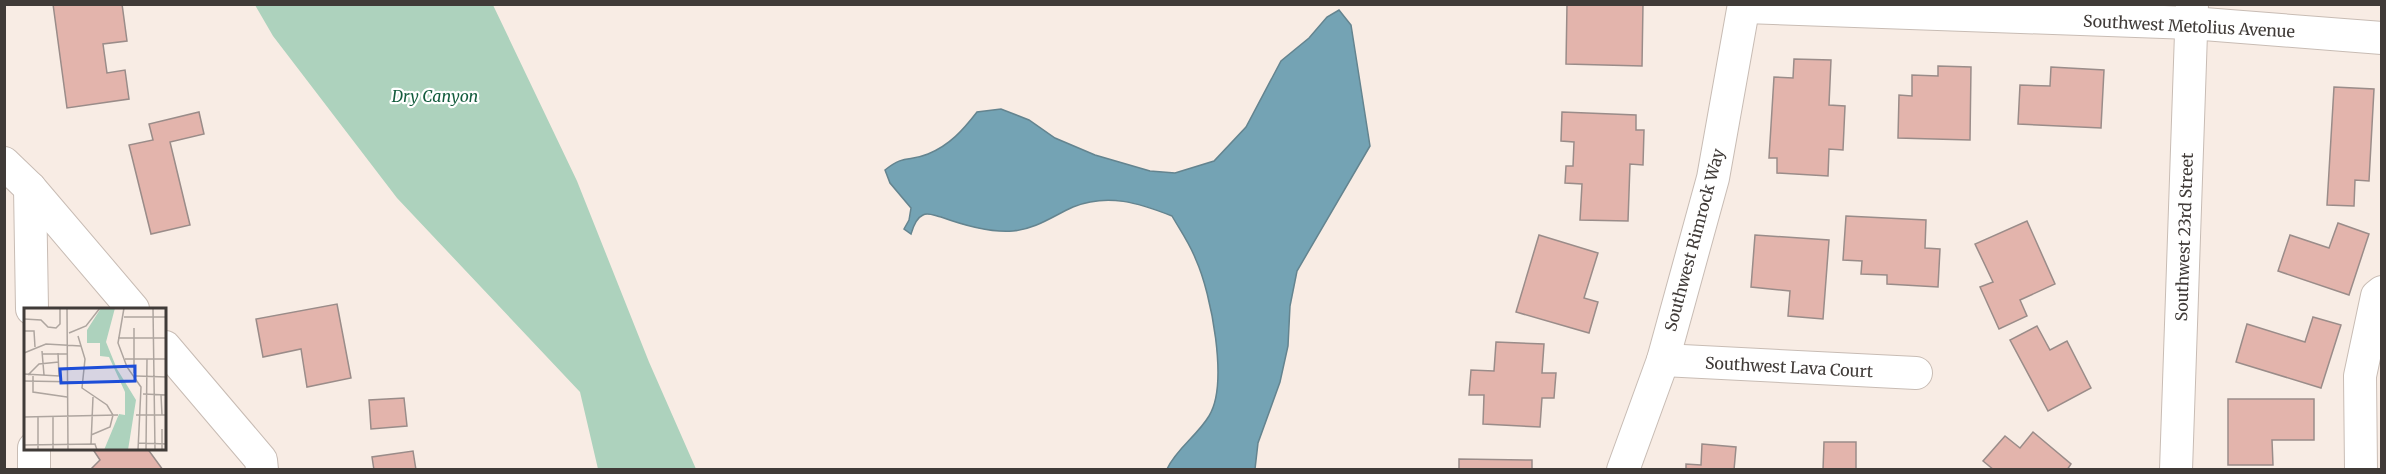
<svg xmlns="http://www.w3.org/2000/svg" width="2386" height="474" font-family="Merriweather,serif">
<rect width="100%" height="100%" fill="#f8ece4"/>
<path fill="#add2bd" d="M 255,5 L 493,5 L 577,181 L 649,362 L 696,469 L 598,469 L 580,392 L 397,198 L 273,36 Z"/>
<path fill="#74a3b4" stroke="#64848f" stroke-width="1.5" d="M 1339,10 L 1351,25 L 1370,146 L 1297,271 L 1290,306 L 1288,346 L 1280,382 L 1258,443 L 1255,469 L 1167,469 C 1177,448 1197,436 1209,416 C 1229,384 1211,293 1196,260 C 1190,244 1180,230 1172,216 C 1139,203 1108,193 1073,207 C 1053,216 1036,229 1013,231 C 989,233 963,225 941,217 C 935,216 928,212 923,215 C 916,218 913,227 911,234 L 904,229 L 909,220 L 911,208 L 890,183 L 885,170 C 905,154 909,162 928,154 C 950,145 963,130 977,112 L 1001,109 L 1029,120 L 1055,138 L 1095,155 L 1150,171 L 1175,173 L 1214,161 L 1246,127 L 1281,61 L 1309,38 L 1327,17 Z"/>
<g fill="#e3b4ac" stroke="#9a8c89" stroke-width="1.5">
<path d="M 53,4 L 122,4 L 127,41 L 103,44 L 107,73 L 125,70 L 129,99 L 67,108 Z"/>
<path d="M 1567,4 L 1643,4 L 1642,66 L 1566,64 Z"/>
<path d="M 1794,59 L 1831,60 L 1829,105 L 1845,106 L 1843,150 L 1829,149 L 1828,176 L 1777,173 L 1777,158 L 1769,158 L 1774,77 L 1793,78 Z"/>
<path d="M 1938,66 L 1971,67 L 1970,140 L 1898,138 L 1899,95 L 1912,96 L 1912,75 L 1938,76 Z"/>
<path d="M 2051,67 L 2104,70 L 2101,128 L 2018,124 L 2020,85 L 2050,86 Z"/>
<path d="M 2334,87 L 2374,89 L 2369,181 L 2355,180 L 2354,206 L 2327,205 Z"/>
<path d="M 199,112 L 204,134 L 170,142 L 190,225 L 151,234 L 129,145 L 153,140 L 149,124 Z"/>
<path d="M 1562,112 L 1636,115 L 1636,130 L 1644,130 L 1643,165 L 1630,164 L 1628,221 L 1580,220 L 1582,184 L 1565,183 L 1566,166 L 1573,166 L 1574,142 L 1561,141 Z"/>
<path d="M 1846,216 L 1926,220 L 1925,248 L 1940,249 L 1938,287 L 1887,284 L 1887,275 L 1861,274 L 1862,261 L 1843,260 Z"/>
<path d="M 2027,221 L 2055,284 L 2020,300 L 2027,316 L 1999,329 L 1980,287 L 1993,282 L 1975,244 Z"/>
<path d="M 2338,223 L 2369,234 L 2349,295 L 2278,271 L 2290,235 L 2329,248 Z"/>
<path d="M 1539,235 L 1598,253 L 1584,298 L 1598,302 L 1589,333 L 1516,312 Z"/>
<path d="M 1755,235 L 1829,240 L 1823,319 L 1788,316 L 1790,291 L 1751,287 Z"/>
<path d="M 337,304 L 351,378 L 307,387 L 301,349 L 263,357 L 256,319 Z"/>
<path d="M 2313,317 L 2341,325 L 2321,388 L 2236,362 L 2247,324 L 2305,342 Z"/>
<path d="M 2037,326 L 2050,350 L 2067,341 L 2091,388 L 2048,411 L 2010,340 Z"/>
<path d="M 1496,342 L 1544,344 L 1542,373 L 1556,373 L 1554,398 L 1542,398 L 1540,427 L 1483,424 L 1484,395 L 1469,395 L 1471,370 L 1494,371 Z"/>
<path d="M 404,398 L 407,426 L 371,429 L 369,400 Z"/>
<path d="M 2228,399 L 2314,399 L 2314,440 L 2272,440 L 2273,465 L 2228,465 Z"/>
<path d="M 2033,432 L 2071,464 L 2067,470 L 1994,470 L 1983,461 L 2005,436 L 2020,448 Z"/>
<path d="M 1824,442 L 1856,442 L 1856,470 L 1823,470 Z"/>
<path d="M 1702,444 L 1736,447 L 1734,470 L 1686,470 L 1686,464 L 1701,465 Z"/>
<path d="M 92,448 L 147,448 L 163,470 L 90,470 L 100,460 Z"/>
<path d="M 413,451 L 416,470 L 374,470 L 372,457 Z"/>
<path d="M 1459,459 L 1532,460 L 1532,470 L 1459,470 Z"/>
</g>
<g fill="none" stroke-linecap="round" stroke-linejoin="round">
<defs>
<g id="minor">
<path d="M 1745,7 L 2191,23 L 2382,38"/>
<path d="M 4,163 L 30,188 L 133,309"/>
<path d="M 30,188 L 32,309"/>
<path d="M 165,347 L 261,460 L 262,470"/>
<path d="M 1663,360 L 1916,373"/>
<path d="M 34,448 L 34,470"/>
<path d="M 1623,470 L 1663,360 L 1713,178 L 1744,4"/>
<path d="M 2176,470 L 2192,4"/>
<path d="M 2361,470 L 2360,376 L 2377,296 L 2382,292"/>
</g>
</defs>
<use href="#minor" stroke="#c8bcb4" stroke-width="34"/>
<use href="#minor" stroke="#fff" stroke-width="32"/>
</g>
<g text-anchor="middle" stroke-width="4.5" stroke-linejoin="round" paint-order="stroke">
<g font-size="16" fill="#403b38" stroke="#fff">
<text transform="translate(2189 26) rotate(3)" y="6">Southwest Metolius Avenue</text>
<text transform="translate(2184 237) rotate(-88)" y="6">Southwest 23rd Street</text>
<text transform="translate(1694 240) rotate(-75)" y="6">Southwest Rimrock Way</text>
<text transform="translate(1789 367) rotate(3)" y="6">Southwest Lava Court</text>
</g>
<g font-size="16" font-style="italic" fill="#135c3d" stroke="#fff">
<text x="435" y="102">Dry Canyon</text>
</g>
</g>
<g transform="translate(24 308)">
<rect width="142" height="142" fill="#f8ece4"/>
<path d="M 77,0 L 91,0 L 82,34 L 93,61 L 112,92 L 104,142 L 80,142 L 95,106 L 101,107 L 101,84 L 85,49 L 76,48 L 76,35 L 63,35 L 63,22 Z" fill="#add2bd"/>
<path fill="none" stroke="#aea59f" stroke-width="1.5" d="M 43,0 L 44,142M 100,0 L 94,35 L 103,59 L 117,79 L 114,142M 129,0 L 131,142M 100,9 L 143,9M 0,11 L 17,12 L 24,19 L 32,20 L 36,16 L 36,1M 110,20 L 110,65M 0,23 L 10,23 L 11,39M 45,25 L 62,18 L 76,0M 54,28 L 61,51 L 58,80 L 83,97 L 89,107 L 86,119 L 67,127M 94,30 L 143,30M 18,43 L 20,67M 0,45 L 22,36 L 57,38M 19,46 L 43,46M 101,51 L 143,51M 0,66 L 35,68 L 34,45M 4,67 L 15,56 L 35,54M 9,68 L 9,84 L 43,89M 112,68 L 143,69M 0,73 L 57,74M 119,86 L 143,87M 137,87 L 138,107M 112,107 L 143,107M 29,108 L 29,142M 0,109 L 94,107M 14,109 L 14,142M 138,121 L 138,142M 115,135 L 143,136M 67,136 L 69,89M 0,137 L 71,136 L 73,142M 122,142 L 123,51"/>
<path fill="#1d4ed8" fill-opacity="0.15" stroke="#1d4ed8" stroke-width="3" d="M 111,58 L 111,73 L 37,75 L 36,61 Z"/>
<rect width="142" height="142" fill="none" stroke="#403b38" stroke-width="3"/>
</g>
<rect width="2386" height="474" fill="none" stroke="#403b38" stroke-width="12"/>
</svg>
